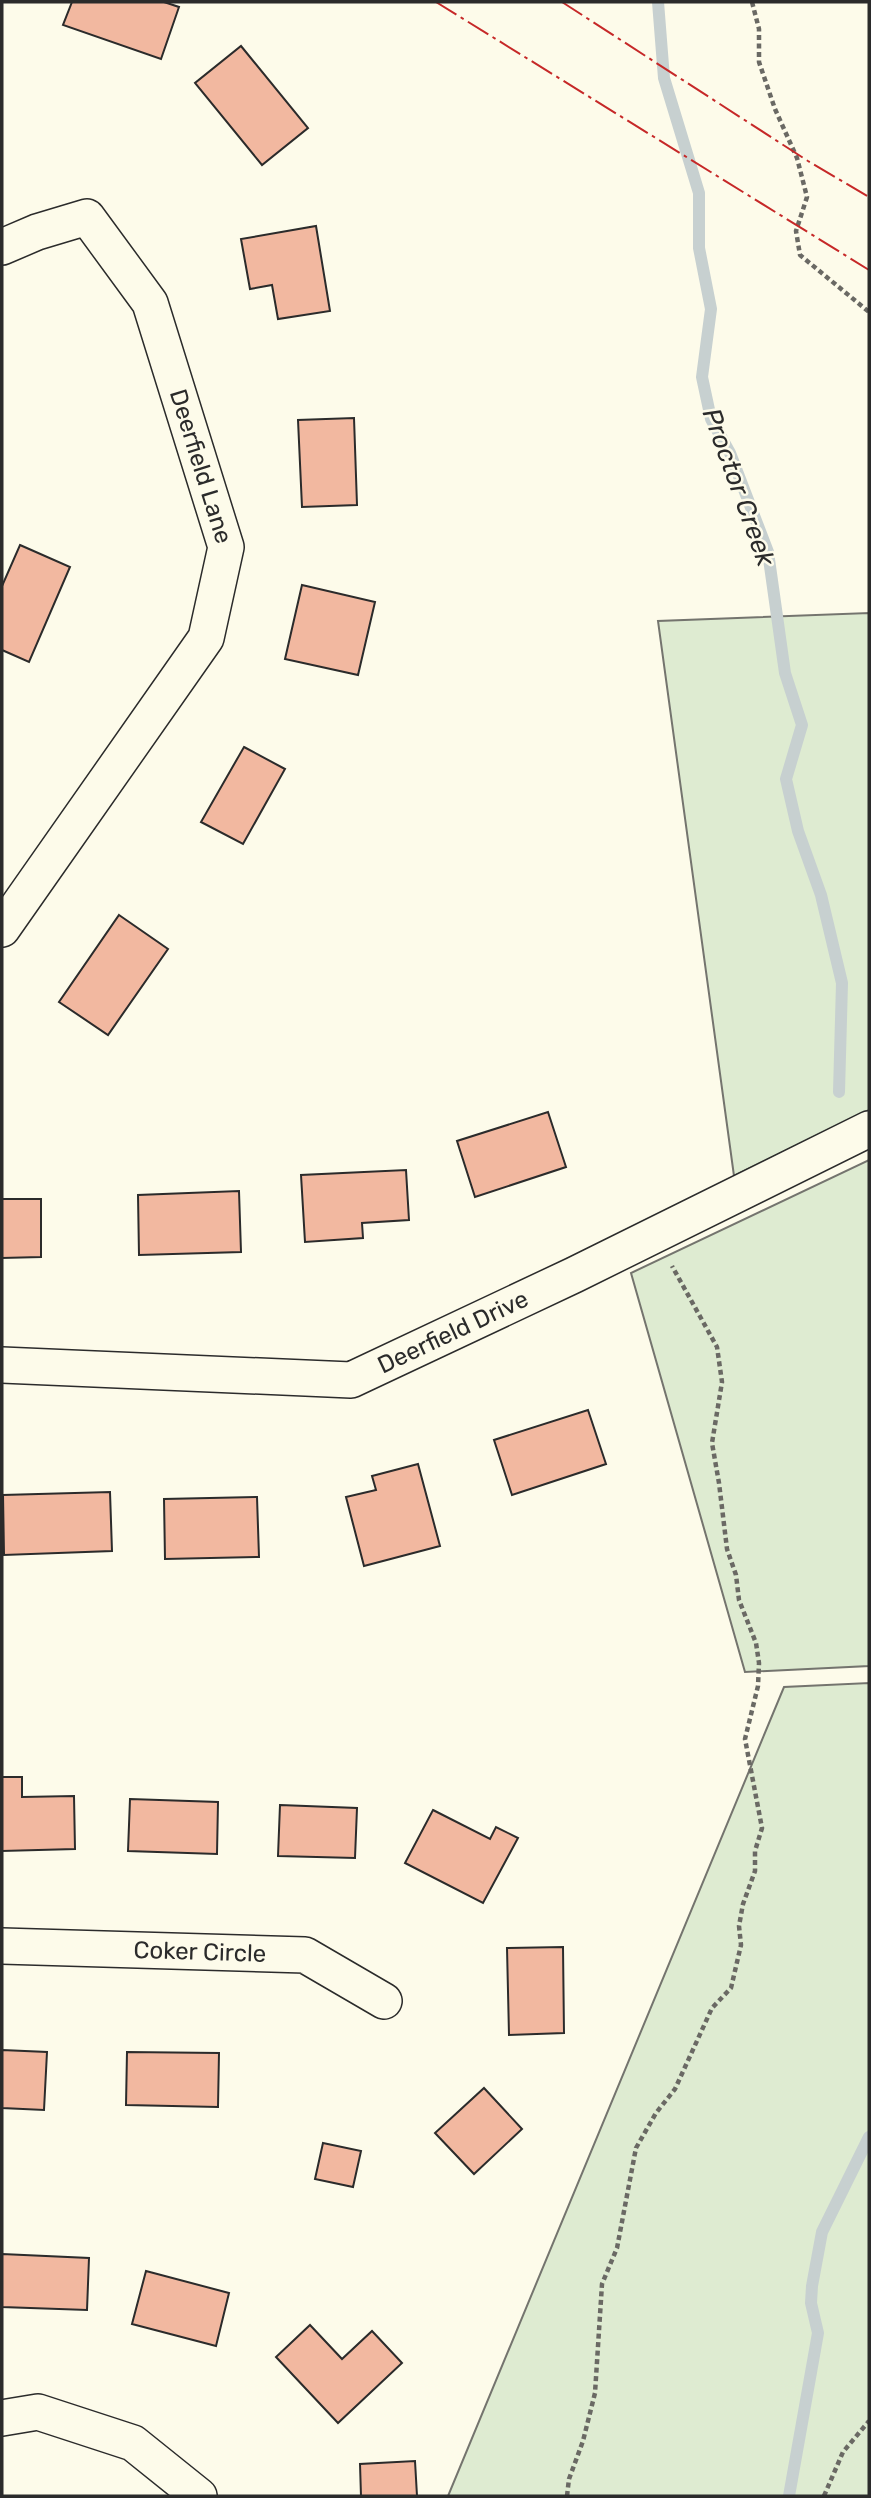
<svg xmlns="http://www.w3.org/2000/svg" width="871" height="2498" font-family="Rubik,sans-serif">
<rect width="100%" height="100%" fill="#fdfbea"/>
<g fill="#deebd1" stroke="#74746e" stroke-width="2">
<path d="M 869,613 L 869,1110 L 734,1176 L 658,621 Z"/>
<path d="M 869,1160 L 869,1666 L 745,1672 L 631,1273 Z"/>
<path d="M 869,1683 L 869,2496 L 448,2496 L 784,1687 Z"/>
</g>
<g fill="none" stroke-linecap="round" stroke-linejoin="round">
<g stroke="#c7d0d0" stroke-width="12">
<path d="M 658,2 L 664,78 L 699,193 L 699,248 L 711,309 L 702,377 L 711,419 L 730,453 L 768,552 L 785,673 L 802,725 L 786,779 L 798,831 L 821,895 L 842,983 L 839,1092"/>
<path d="M 789,2496 L 818,2333 L 811,2303 L 812,2286 L 822,2232 L 869,2137"/>
</g>
</g>
<g fill="#f2b8a0" stroke="#2b2b2b" stroke-width="2">
<path d="M 72,2 L 164,2 L 179,7 L 161,59 L 63,25 Z"/>
<path d="M 241,46 L 308,128 L 262,165 L 195,83 Z"/>
<path d="M 316,226 L 330,311 L 278,319 L 272,285 L 250,289 L 241,239 Z"/>
<path d="M 354,418 L 357,505 L 302,507 L 298,420 Z"/>
<path d="M 20,545 L 70,567 L 29,662 L 2,650 L 2,586 Z"/>
<path d="M 302,585 L 375,602 L 358,675 L 285,659 Z"/>
<path d="M 244,747 L 285,769 L 243,844 L 201,822 Z"/>
<path d="M 119,915 L 168,949 L 108,1035 L 59,1002 Z"/>
<path d="M 548,1112 L 566,1167 L 475,1197 L 457,1141 Z"/>
<path d="M 406,1170 L 409,1220 L 362,1223 L 363,1238 L 305,1242 L 301,1175 Z"/>
<path d="M 239,1191 L 241,1252 L 139,1255 L 138,1195 Z"/>
<path d="M 2,1199 L 41,1199 L 41,1257 L 2,1258 Z"/>
<path d="M 588,1410 L 606,1464 L 512,1495 L 494,1440 Z"/>
<path d="M 418,1464 L 440,1546 L 364,1566 L 346,1497 L 376,1490 L 372,1476 Z"/>
<path d="M 110,1492 L 112,1551 L 4,1555 L 3,1495 Z"/>
<path d="M 257,1497 L 259,1557 L 165,1559 L 164,1499 Z"/>
<path d="M 2,1777 L 22,1777 L 22,1797 L 74,1796 L 75,1849 L 2,1851 Z"/>
<path d="M 130,1799 L 218,1802 L 217,1854 L 128,1851 Z"/>
<path d="M 280,1805 L 357,1808 L 355,1858 L 278,1856 Z"/>
<path d="M 433,1810 L 490,1839 L 496,1827 L 518,1838 L 483,1903 L 405,1863 Z"/>
<path d="M 563,1947 L 564,2033 L 509,2035 L 507,1948 Z"/>
<path d="M 2,2050 L 47,2052 L 44,2110 L 2,2108 Z"/>
<path d="M 127,2052 L 219,2053 L 218,2107 L 126,2105 Z"/>
<path d="M 484,2088 L 522,2129 L 474,2174 L 435,2133 Z"/>
<path d="M 323,2143 L 361,2151 L 353,2187 L 315,2179 Z"/>
<path d="M 2,2254 L 89,2258 L 87,2310 L 2,2307 Z"/>
<path d="M 146,2271 L 229,2293 L 216,2346 L 132,2324 Z"/>
<path d="M 310,2325 L 342,2359 L 372,2331 L 402,2363 L 338,2423 L 276,2357 Z"/>
<path d="M 415,2461 L 417,2496 L 361,2496 L 360,2464 Z"/>
</g>
<g fill="none" stroke-linecap="round" stroke-linejoin="round">
<defs>
<g id="minor">
<path id="s1" d="M 2,247 L 37,232 L 87,217 L 150,303 L 226,547 L 206,638 L 2,929"/>
<path id="s2" d="M 2,1365 L 351,1380 L 574,1275 L 869,1129"/>
<path id="s3" d="M 2,1946 L 305,1955 L 384,2001"/>
<path d="M 2,2418 L 38,2412 L 133,2443 L 199,2496"/>
</g>
</defs>
<use href="#minor" stroke="#2b2b2b" stroke-width="38"/>
<g stroke="#6a6964" stroke-width="4.5" stroke-dasharray="5 3.5" stroke-linecap="butt">
<path d="M 752,2 L 759,29 L 759,62 L 775,109 L 797,158 L 807,197 L 796,231 L 800,255 L 869,312"/>
<path d="M 567,2496 L 569,2479 L 583,2441 L 595,2393 L 602,2284 L 617,2248 L 636,2148 L 656,2113 L 675,2089 L 712,2008 L 731,1988 L 741,1945 L 739,1926 L 743,1904 L 755,1871 L 755,1851 L 762,1828 L 745,1739 L 758,1686 L 759,1663 L 756,1643 L 739,1600 L 736,1575 L 727,1549 L 719,1483 L 712,1443 L 722,1382 L 717,1347 L 672,1266"/>
<path d="M 824,2496 L 843,2452 L 869,2421"/>
</g>
<use href="#minor" stroke="#fdfbea" stroke-width="35"/>
<g stroke="#c62828" stroke-width="2" stroke-dasharray="24 5 3.5 5" stroke-linecap="butt">
<path d="M 436,2 L 869,270"/>
<path d="M 562,2 L 808,161 L 869,197"/>
</g>
</g>
<g text-anchor="middle" stroke-width="5" stroke-linejoin="round" paint-order="stroke">
<g font-size="24" fill="#2b2b2b" stroke="#fdfbea">
<text dy="8" stroke="none"><textPath href="#s1" startOffset="368">Deerfield Lane</textPath></text>
<text dy="8" stroke="none"><textPath href="#s2" startOffset="462">Deerfield Drive</textPath></text>
<text dy="8" stroke="none"><textPath href="#s3" startOffset="198">Coker Circle</textPath></text>
</g>
<g font-size="26" font-style="italic" fill="#2b2b2b" stroke="#fdfbea">
<text transform="translate(739 487) rotate(70)" y="9">Proctor Creek</text>
</g>
</g>
<rect width="871" height="2498" fill="none" stroke="#2b2b2b" stroke-width="7"/>
</svg>
